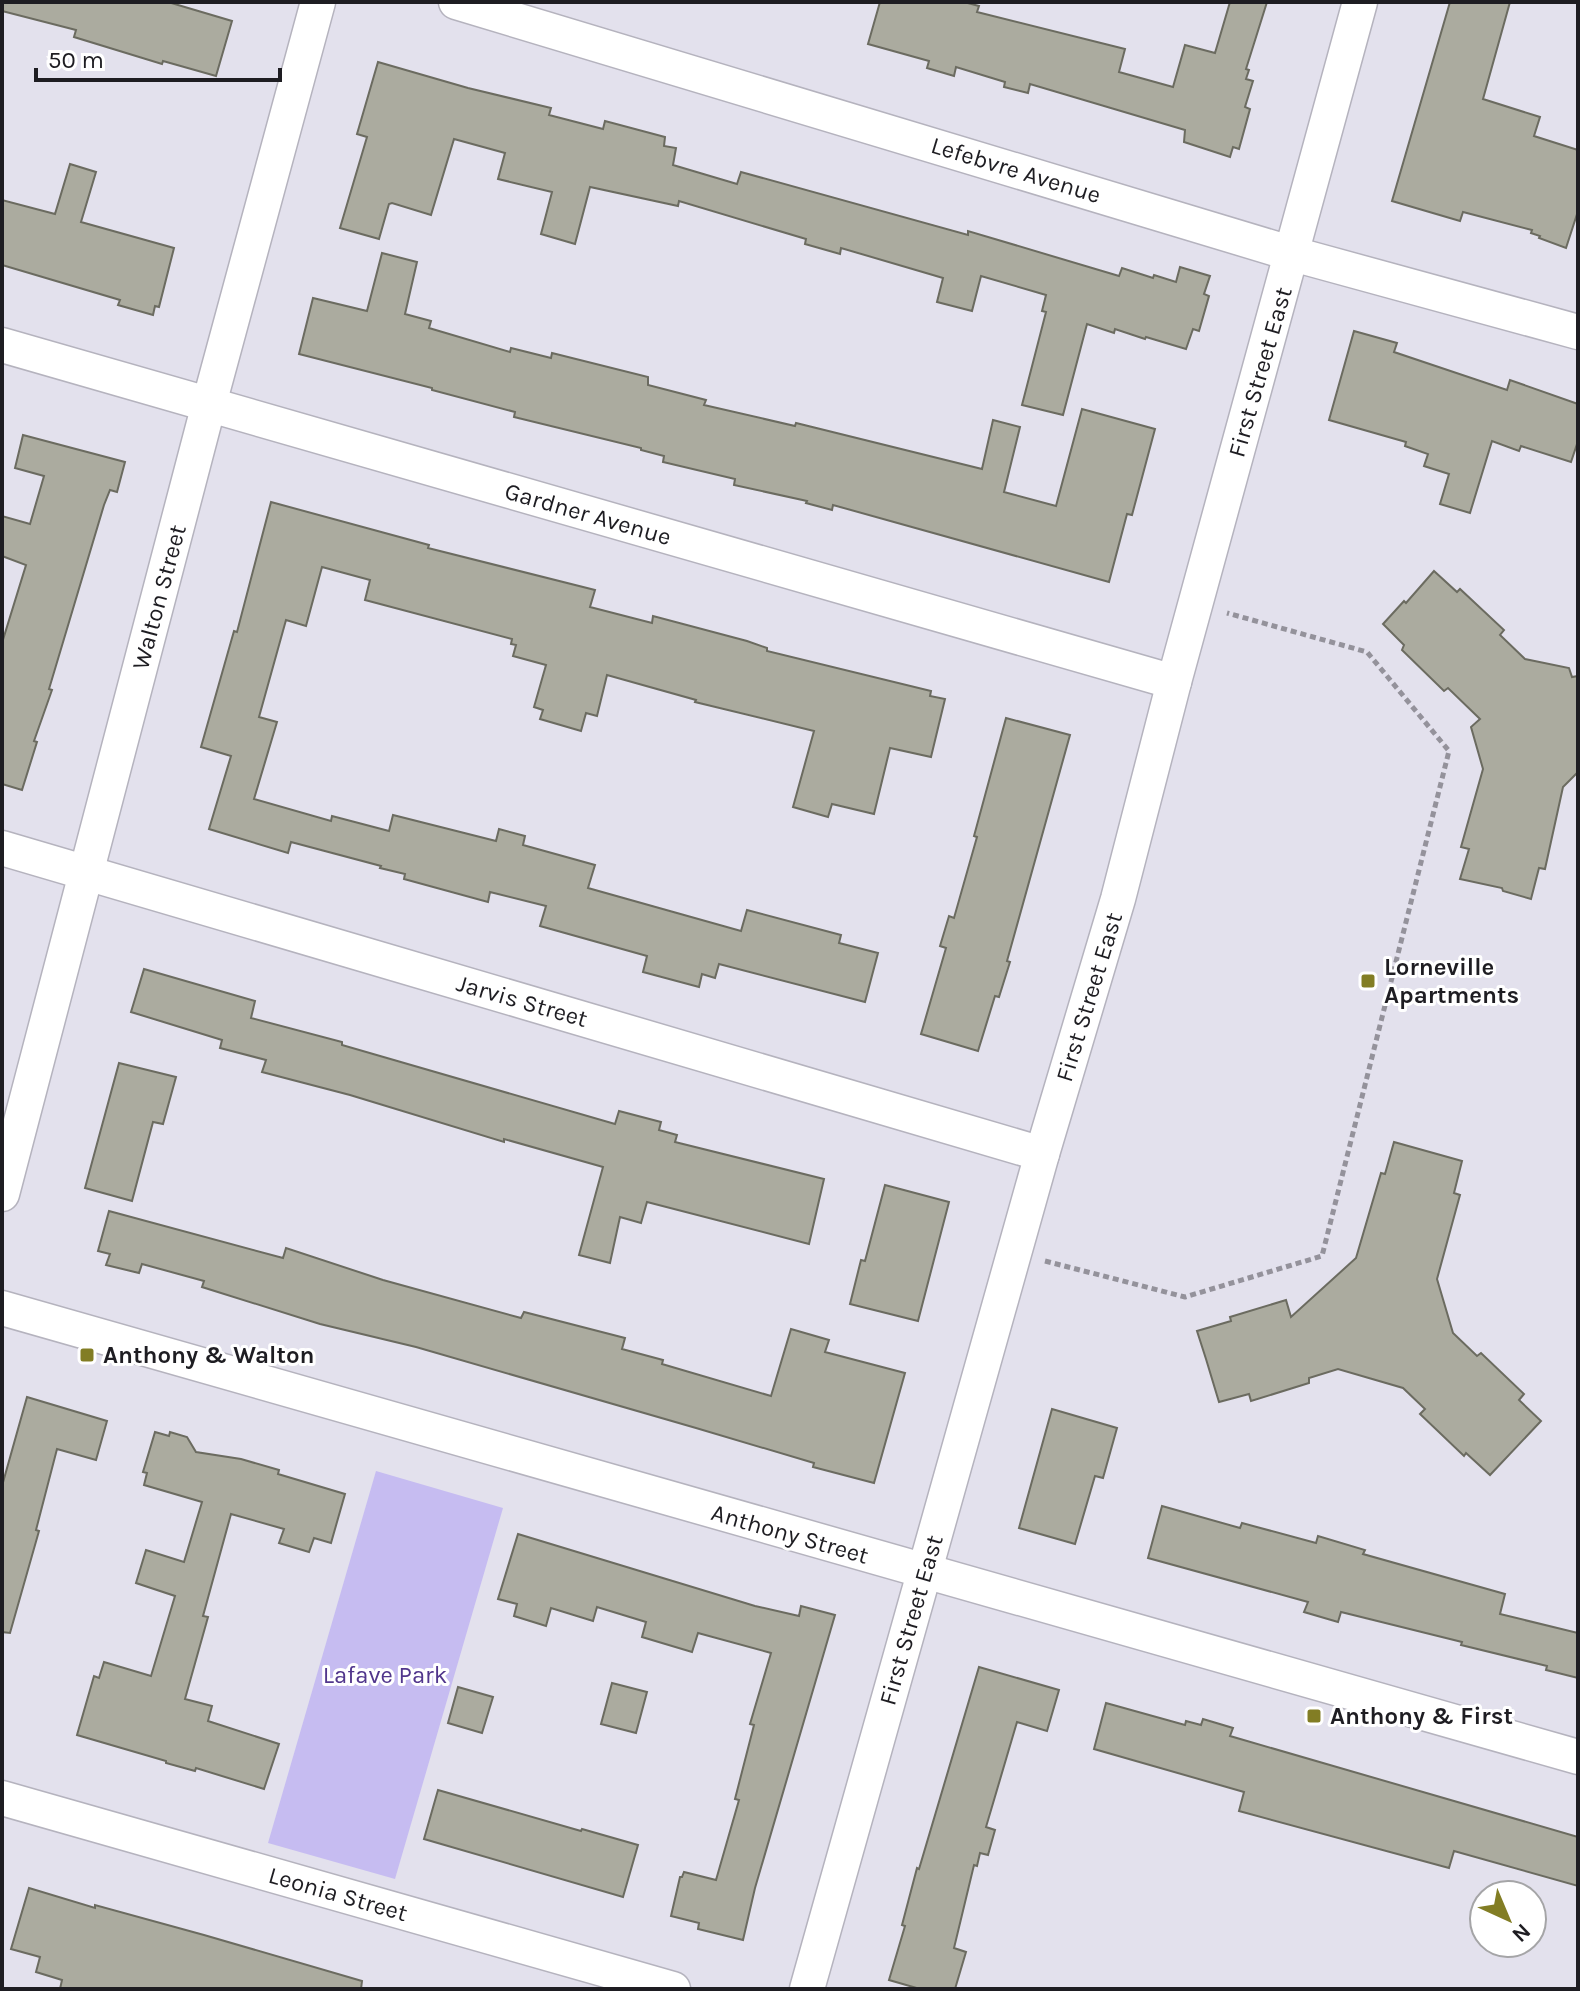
<svg xmlns="http://www.w3.org/2000/svg" width="1580" height="1991" font-family="Karla,sans-serif">
<rect width="100%" height="100%" fill="#e3e1ed"/>
<path fill="#c6bcf1" d="M 376,1471 L 503,1508 L 395,1879 L 268,1843 Z"/>
<g fill="#abab9f" stroke="#6b6b60" stroke-width="2">
<path d="M 3,2 L 168,2 L 232,21 L 216,76 L 163,61 L 162,64 L 74,37 L 76,30 L 2,11 Z"/>
<path d="M 880,2 L 964,2 L 979,6 L 977,12 L 1125,49 L 1119,72 L 1173,87 L 1185,45 L 1215,53 L 1230,2 L 1267,2 L 1246,69 L 1249,70 L 1246,79 L 1253,81 L 1245,107 L 1250,109 L 1239,149 L 1233,147 L 1230,157 L 1184,142 L 1185,130 L 1030,84 L 1028,93 L 1004,87 L 1005,82 L 956,67 L 954,76 L 927,68 L 929,61 L 868,44 Z"/>
<path d="M 1450,2 L 1510,2 L 1483,99 L 1540,117 L 1534,136 L 1578,150 L 1578,211 L 1566,248 L 1539,238 L 1540,236 L 1531,233 L 1532,230 L 1463,212 L 1460,221 L 1392,201 Z"/>
<path d="M 378,62 L 468,88 L 551,108 L 549,115 L 603,129 L 605,121 L 665,137 L 664,146 L 676,148 L 673,165 L 737,184 L 741,172 L 968,235 L 968,231 L 1119,276 L 1122,268 L 1153,278 L 1154,275 L 1176,282 L 1180,267 L 1210,276 L 1204,294 L 1209,296 L 1199,331 L 1193,329 L 1186,349 L 1146,337 L 1145,339 L 1115,329 L 1114,333 L 1087,324 L 1063,415 L 1022,405 L 1046,312 L 1042,311 L 1046,295 L 981,276 L 972,311 L 937,302 L 943,278 L 841,248 L 840,254 L 805,244 L 806,239 L 679,201 L 678,206 L 590,187 L 575,244 L 541,234 L 552,192 L 498,179 L 505,153 L 454,139 L 431,215 L 392,203 L 389,204 L 379,239 L 340,228 L 367,137 L 357,134 Z"/>
<path d="M 70,164 L 96,172 L 81,222 L 174,248 L 159,307 L 155,306 L 153,315 L 118,305 L 120,300 L 2,265 L 2,200 L 55,214 Z"/>
<path d="M 382,253 L 417,262 L 405,314 L 431,321 L 429,328 L 510,352 L 511,348 L 551,358 L 552,353 L 648,377 L 648,385 L 706,400 L 704,405 L 795,426 L 796,423 L 982,469 L 993,420 L 1020,427 L 1004,492 L 1056,506 L 1082,409 L 1155,429 L 1132,515 L 1127,514 L 1109,582 L 833,505 L 832,510 L 806,503 L 807,501 L 734,485 L 735,479 L 663,462 L 664,456 L 641,450 L 641,448 L 514,417 L 515,412 L 432,390 L 432,388 L 299,354 L 313,298 L 367,311 Z"/>
<path d="M 1354,331 L 1397,343 L 1394,352 L 1507,390 L 1510,380 L 1578,404 L 1578,441 L 1571,462 L 1521,446 L 1519,451 L 1492,441 L 1470,513 L 1440,504 L 1449,474 L 1424,466 L 1428,454 L 1405,446 L 1406,442 L 1329,420 Z"/>
<path d="M 23,435 L 125,462 L 117,492 L 110,490 L 104,505 L 49,689 L 52,690 L 34,741 L 37,742 L 22,790 L 2,784 L 2,643 L 26,565 L 2,556 L 2,516 L 30,524 L 44,476 L 15,468 Z"/>
<path d="M 271,502 L 429,545 L 428,548 L 595,590 L 590,607 L 652,623 L 653,616 L 747,641 L 767,648 L 767,651 L 931,691 L 930,696 L 945,699 L 931,757 L 890,748 L 874,814 L 832,804 L 828,817 L 793,807 L 814,731 L 695,702 L 696,700 L 607,675 L 597,716 L 586,713 L 581,731 L 540,719 L 543,710 L 534,707 L 546,665 L 513,656 L 516,645 L 511,644 L 512,639 L 365,600 L 370,580 L 322,567 L 306,626 L 286,620 L 259,717 L 277,722 L 254,799 L 331,821 L 332,816 L 389,831 L 393,815 L 496,841 L 499,829 L 525,836 L 523,845 L 595,865 L 588,888 L 741,931 L 747,910 L 841,935 L 839,943 L 878,953 L 865,1002 L 719,964 L 715,978 L 702,974 L 699,987 L 643,972 L 647,956 L 540,926 L 546,906 L 490,892 L 488,902 L 404,879 L 405,874 L 380,868 L 381,866 L 291,842 L 288,853 L 209,829 L 231,756 L 201,747 L 234,631 L 237,632 Z"/>
<path d="M 1434,571 L 1457,592 L 1460,589 L 1504,630 L 1500,635 L 1525,659 L 1569,668 L 1572,677 L 1578,676 L 1578,772 L 1563,787 L 1545,869 L 1539,868 L 1531,899 L 1503,891 L 1502,888 L 1460,879 L 1469,849 L 1461,847 L 1483,769 L 1471,727 L 1480,719 L 1448,688 L 1444,691 L 1402,650 L 1404,645 L 1383,624 L 1404,601 L 1406,603 Z"/>
<path d="M 1006,718 L 1070,735 L 1007,961 L 1010,962 L 999,997 L 995,996 L 978,1051 L 921,1034 L 946,948 L 940,946 L 949,916 L 954,918 L 977,837 L 974,836 Z"/>
<path d="M 144,969 L 255,1001 L 251,1018 L 342,1042 L 342,1045 L 615,1124 L 619,1111 L 661,1122 L 659,1130 L 677,1135 L 675,1142 L 824,1179 L 809,1244 L 647,1202 L 641,1223 L 620,1217 L 610,1263 L 579,1255 L 603,1167 L 504,1139 L 504,1142 L 350,1095 L 262,1072 L 266,1060 L 220,1048 L 222,1040 L 131,1012 Z"/>
<path d="M 119,1063 L 176,1077 L 163,1124 L 153,1122 L 132,1201 L 85,1188 Z"/>
<path d="M 1394,1142 L 1462,1161 L 1454,1193 L 1460,1195 L 1437,1279 L 1453,1333 L 1477,1356 L 1481,1353 L 1524,1394 L 1519,1400 L 1541,1421 L 1490,1475 L 1466,1453 L 1464,1456 L 1420,1414 L 1425,1409 L 1403,1388 L 1338,1369 L 1309,1378 L 1309,1383 L 1251,1401 L 1249,1394 L 1219,1402 L 1206,1359 L 1197,1331 L 1231,1321 L 1230,1317 L 1286,1300 L 1291,1317 L 1356,1258 L 1381,1173 L 1385,1174 Z"/>
<path d="M 885,1185 L 949,1202 L 918,1321 L 850,1304 L 861,1260 L 865,1261 Z"/>
<path d="M 109,1211 L 283,1258 L 286,1248 L 383,1280 L 521,1318 L 524,1312 L 625,1338 L 622,1349 L 663,1360 L 662,1364 L 771,1396 L 791,1329 L 829,1340 L 825,1352 L 905,1373 L 874,1483 L 813,1467 L 814,1463 L 696,1428 L 416,1347 L 320,1324 L 202,1287 L 204,1281 L 142,1264 L 139,1273 L 106,1265 L 110,1254 L 98,1251 Z"/>
<path d="M 27,1397 L 107,1421 L 96,1460 L 57,1449 L 36,1530 L 39,1531 L 10,1633 L 2,1632 L 2,1486 Z"/>
<path d="M 1052,1409 L 1117,1428 L 1103,1478 L 1095,1476 L 1075,1544 L 1019,1528 Z"/>
<path d="M 155,1432 L 169,1436 L 170,1432 L 187,1437 L 196,1452 L 241,1459 L 279,1470 L 278,1474 L 345,1494 L 331,1543 L 314,1538 L 309,1552 L 279,1543 L 284,1529 L 231,1514 L 203,1616 L 208,1617 L 185,1699 L 212,1706 L 208,1721 L 279,1744 L 264,1789 L 196,1768 L 195,1771 L 166,1763 L 166,1761 L 77,1735 L 94,1676 L 99,1678 L 104,1662 L 151,1676 L 175,1596 L 136,1583 L 146,1550 L 184,1562 L 202,1502 L 144,1485 L 147,1473 L 143,1472 Z"/>
<path d="M 1162,1506 L 1240,1528 L 1242,1523 L 1316,1543 L 1318,1536 L 1365,1550 L 1363,1554 L 1505,1594 L 1500,1614 L 1578,1633 L 1578,1678 L 1546,1670 L 1547,1666 L 1461,1645 L 1462,1642 L 1341,1612 L 1338,1622 L 1304,1612 L 1308,1602 L 1148,1558 Z"/>
<path d="M 518,1534 L 755,1606 L 799,1616 L 801,1606 L 835,1615 L 755,1888 L 743,1940 L 698,1929 L 699,1923 L 671,1916 L 680,1877 L 682,1877 L 684,1872 L 716,1880 L 739,1800 L 735,1799 L 754,1725 L 750,1724 L 771,1653 L 698,1633 L 692,1652 L 642,1637 L 646,1622 L 597,1607 L 593,1621 L 551,1608 L 546,1626 L 514,1616 L 517,1604 L 498,1599 Z"/>
<path d="M 979,1667 L 1059,1690 L 1047,1731 L 1017,1722 L 986,1827 L 995,1830 L 988,1855 L 980,1853 L 977,1866 L 974,1865 L 954,1948 L 966,1952 L 955,1989 L 920,1989 L 889,1980 L 905,1926 L 902,1925 L 917,1868 L 919,1869 Z"/>
<path d="M 612,1683 L 647,1692 L 636,1733 L 601,1724 Z"/>
<path d="M 458,1687 L 493,1697 L 482,1733 L 448,1723 Z"/>
<path d="M 1106,1703 L 1185,1725 L 1186,1721 L 1201,1725 L 1203,1719 L 1233,1728 L 1230,1736 L 1578,1837 L 1578,1886 L 1454,1851 L 1449,1868 L 1239,1811 L 1244,1792 L 1094,1749 Z"/>
<path d="M 438,1790 L 581,1831 L 582,1829 L 638,1845 L 623,1897 L 424,1839 Z"/>
<path d="M 29,1888 L 95,1908 L 95,1905 L 204,1935 L 362,1981 L 361,1989 L 60,1989 L 62,1980 L 36,1972 L 40,1957 L 11,1949 Z"/>
</g>
<g fill="none" stroke-linecap="round" stroke-linejoin="round">
<defs>
<g id="minor">
<path d="M 456,2 L 1293,254 L 1578,332"/>
<path d="M 2,345 L 1174,682"/>
<path d="M 2,848 L 1042,1154"/>
<path d="M 2,1194 L 209,404 L 318,2"/>
<path d="M 2,1308 L 1578,1757"/>
<path d="M 2,1798 L 673,1989"/>
<path d="M 807,1989 L 1042,1154 L 1118,899 L 1174,682 L 1360,2"/>
</g>
</defs>
<use href="#minor" stroke="#b5b3be" stroke-width="37"/>
<path stroke="#94929b" stroke-width="5" stroke-dasharray="6 4" stroke-linecap="butt" d="M 1045,1261 L 1185,1297 L 1322,1256 L 1449,751 L 1367,652 L 1227,613"/>
<use href="#minor" stroke="#fff" stroke-width="34"/>
</g>
<g fill="#827d24" stroke="#fff" stroke-width="3">
<rect x="1360" y="973" width="16" height="16" rx="4"/>
<rect x="79" y="1347" width="16" height="16" rx="4"/>
<rect x="1306" y="1708" width="16" height="16" rx="4"/>
</g>
<g text-anchor="middle" stroke-width="6" stroke-linejoin="round" paint-order="stroke">
<g font-size="24" fill="#1e1d22" stroke="#fff">
<text transform="translate(1016 170) rotate(17)" y="8">Lefebvre Avenue</text>
<text transform="translate(1260 372) rotate(-74)" y="8">First Street East</text>
<text transform="translate(588 514) rotate(16)" y="8">Gardner Avenue</text>
<text transform="translate(159 597) rotate(-75)" y="8">Walton Street</text>
<text transform="translate(1089 997) rotate(-73)" y="8">First Street East</text>
<text transform="translate(522 1001) rotate(16)" y="8">Jarvis Street</text>
<text transform="translate(790 1534) rotate(16)" y="8">Anthony Street</text>
<text transform="translate(911 1620) rotate(-74)" y="8">First Street East</text>
<text transform="translate(338 1894) rotate(16)" y="8">Leonia Street</text>
</g>
<g font-size="24" font-weight="bold" fill="#1e1d22" stroke="#fff" text-anchor="start">
<text x="1384" y="975">Lorneville<tspan x="1384" dy="28">Apartments</tspan></text>
<text x="103" y="1363">Anthony &amp; Walton</text>
<text x="1330" y="1724">Anthony &amp; First</text>
</g>
<g font-size="24" fill="#51368c" stroke="#fff">
<text x="385" y="1683">Lafave Park</text>
</g>
</g>
<rect width="1580" height="1991" fill="none" stroke="#1e1d22" stroke-width="8"/>
<g transform="translate(1508 1919) rotate(136)"><circle r="38" fill="#ffffff" stroke="#a5a5a7" stroke-width="2"/>
<path d="M0-6L14 30L0 20L-14 30Z" fill="#827d24"/>
<text y="-12" font-size="22" font-weight="bold" text-anchor="middle" fill="#1e1d22">N</text>
</g>
<path d="M36 68v12h244v-12" fill="none" stroke="#1e1d22" stroke-width="4"/>
<text x="48" y="68" font-size="24" fill="#1e1d22" stroke="#ffffff" stroke-width="6" paint-order="stroke">50 m</text>
</svg>
